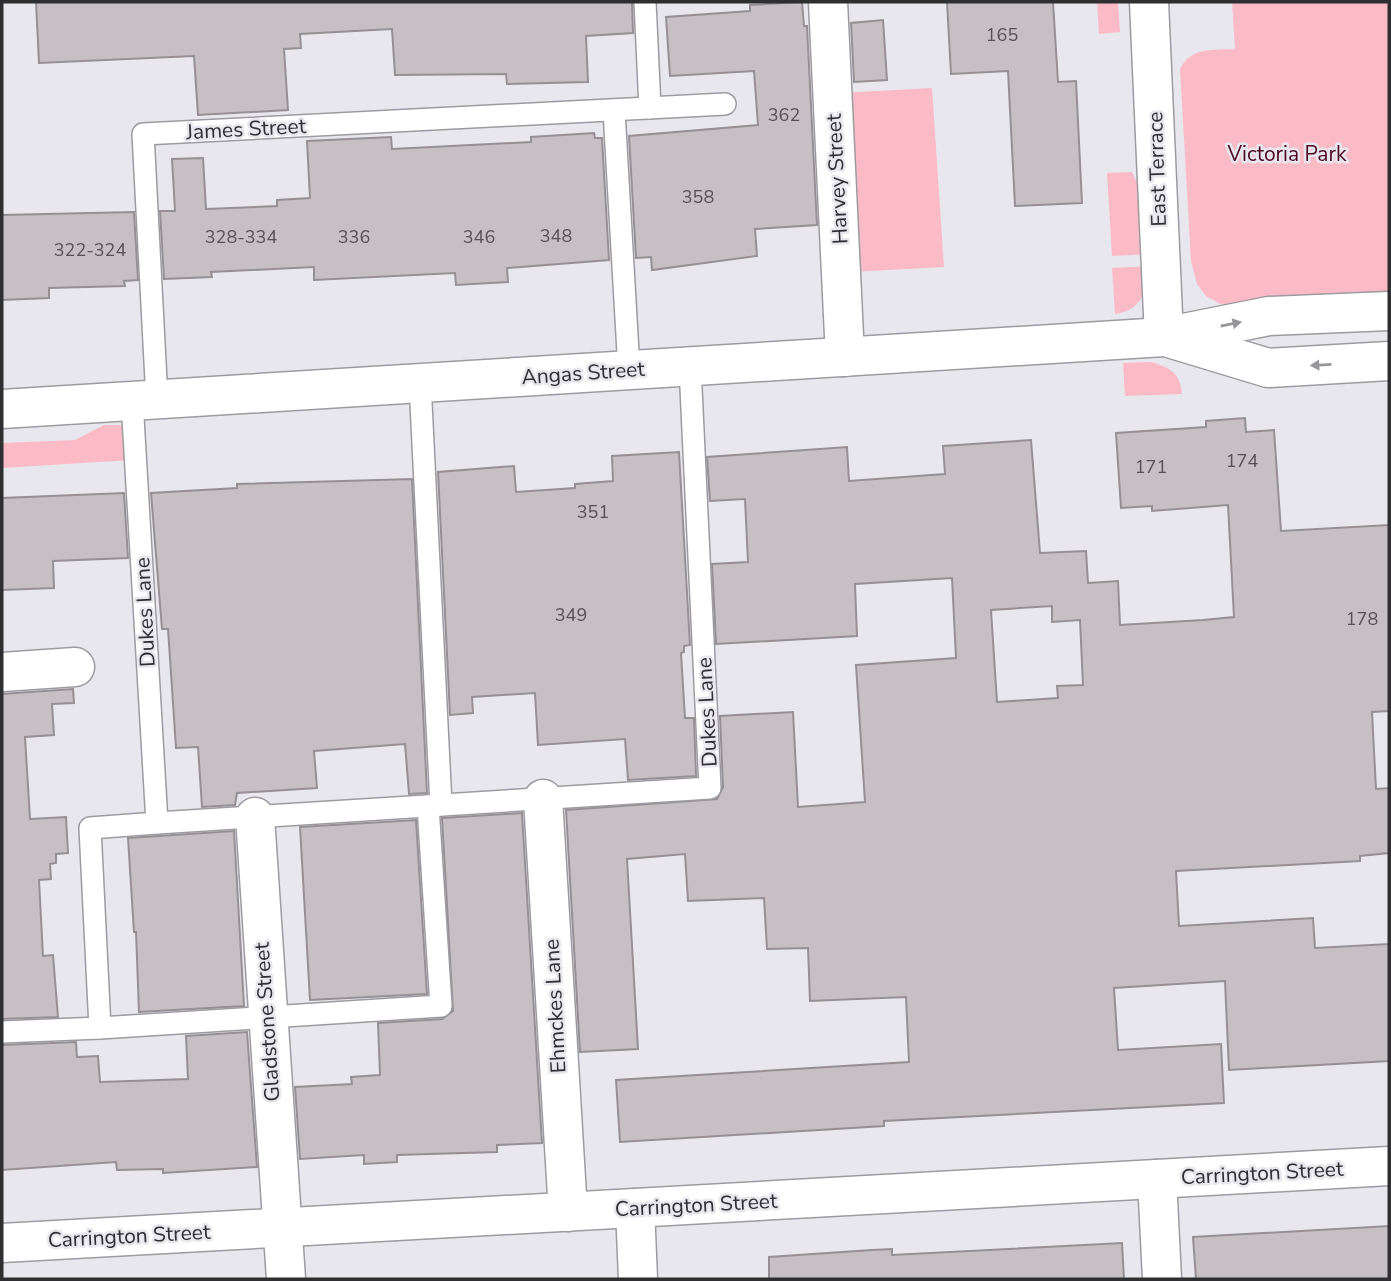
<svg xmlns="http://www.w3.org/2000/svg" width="1391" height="1281" font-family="'Nunito Sans',sans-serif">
<rect width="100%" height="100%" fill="#e9e7ee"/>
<g fill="#fbbbc6">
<path d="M 1097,2 L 1118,2 L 1120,32 L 1099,34 Z"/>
<path d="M 1232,2 L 1389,2 L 1389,297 L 1236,307 L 1220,304 L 1206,296 L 1197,284 L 1191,261 L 1180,69 C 1191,47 1213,50 1235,49 Z"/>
<path d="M 932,88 L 944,267 L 852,272 L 840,93 Z"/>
<path d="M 1132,172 L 1148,207 L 1151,254 L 1112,256 L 1107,173 Z"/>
<path d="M 1153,266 C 1146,290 1143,310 1115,314 L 1112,268 Z"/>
<path d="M 1151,362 C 1171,368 1180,373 1182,394 L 1125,396 L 1123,363 Z"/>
<path d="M 104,425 L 121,425 L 130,431 L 132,460 L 2,468 L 2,443 L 75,440 Z"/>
</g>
<g fill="#c6bfc4" stroke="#969095" stroke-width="2" fill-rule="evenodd">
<path d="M 36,2 L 632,2 L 633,33 L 586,36 L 588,82 L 507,84 L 506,74 L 395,75 L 392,29 L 300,34 L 301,48 L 284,49 L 288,110 L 198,115 L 194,56 L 39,63 Z"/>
<path d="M 802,2 L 804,26 L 807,26 L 817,225 L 755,229 L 757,256 L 652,270 L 651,257 L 636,258 L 629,136 L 758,125 L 754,71 L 670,76 L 666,17 L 750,11 L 750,5 Z"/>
<path d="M 947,2 L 1053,2 L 1058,82 L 1076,81 L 1082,203 L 1015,206 L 1008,71 L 951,74 Z"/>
<path d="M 883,20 L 887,80 L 854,82 L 851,23 Z"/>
<path d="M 594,133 L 595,138 L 602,138 L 609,260 L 507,268 L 508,282 L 456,285 L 455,273 L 314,280 L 314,267 L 211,272 L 212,277 L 164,279 L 160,211 L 175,211 L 172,159 L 203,158 L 206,209 L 277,206 L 277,200 L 310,198 L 307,141 L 391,137 L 392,149 L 531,142 L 531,137 Z"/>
<path d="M 134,212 L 138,280 L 124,281 L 125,286 L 49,288 L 49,298 L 2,300 L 2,215 Z"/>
<path d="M 1245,418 L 1246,432 L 1274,430 L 1281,531 L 1389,525 L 1389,711 L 1372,712 L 1376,789 L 1389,788 L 1389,853 L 1360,856 L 1360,861 L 1176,871 L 1179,926 L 1313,918 L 1315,948 L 1389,944 L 1389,1061 L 1229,1070 L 1225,981 L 1114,988 L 1118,1050 L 1221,1044 L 1224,1103 L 884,1121 L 884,1126 L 620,1142 L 616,1080 L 909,1062 L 906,997 L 810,1001 L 808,948 L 767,949 L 764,898 L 688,901 L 685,854 L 627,859 L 638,1049 L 580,1052 L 566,810 L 717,799 L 723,787 L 720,716 L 793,712 L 798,807 L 865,802 L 856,665 L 956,658 L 952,578 L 855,584 L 857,636 L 716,644 L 712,564 L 748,562 L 745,499 L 710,501 L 707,457 L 847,447 L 849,481 L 945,474 L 943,446 L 1031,440 L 1040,553 L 1086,551 L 1088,583 L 1118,581 L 1120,625 L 1203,620 L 1234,617 L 1228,505 L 1152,511 L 1152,506 L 1121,508 L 1116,433 L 1206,427 L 1206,421 ZM 1052,606 L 1052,622 L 1080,620 L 1083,685 L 1057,686 L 1058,698 L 997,702 L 991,610 Z"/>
<path d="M 679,452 L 690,645 L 684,646 L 684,652 L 681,653 L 685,718 L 694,718 L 696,776 L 628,780 L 625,739 L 538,745 L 535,693 L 472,697 L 473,713 L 450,715 L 438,472 L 514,466 L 516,492 L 575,488 L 575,484 L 613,481 L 612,456 Z"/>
<path d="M 412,479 L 427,793 L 409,794 L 405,744 L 314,751 L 317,788 L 237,793 L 235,805 L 202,807 L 198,747 L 176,748 L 168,629 L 162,629 L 151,493 L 237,488 L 237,484 Z"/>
<path d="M 124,493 L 128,558 L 53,561 L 54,588 L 2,590 L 2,498 Z"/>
<path d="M 73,689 L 74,703 L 52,704 L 54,735 L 25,737 L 30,819 L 66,817 L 68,853 L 56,854 L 56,863 L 50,864 L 51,879 L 39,880 L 43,956 L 53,955 L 58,1017 L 2,1019 L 2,694 Z"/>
<path d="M 522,813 L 542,1143 L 497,1145 L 497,1152 L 397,1155 L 397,1162 L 364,1164 L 364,1155 L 300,1159 L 295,1087 L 352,1084 L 351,1077 L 380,1075 L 378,1023 L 442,1019 L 453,1011 L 442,818 Z"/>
<path d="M 416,820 L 427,994 L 310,1000 L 300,827 Z"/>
<path d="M 234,831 L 244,1006 L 139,1012 L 136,932 L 134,932 L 128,838 Z"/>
<path d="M 247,1032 L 257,1167 L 163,1173 L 163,1169 L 117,1170 L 116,1162 L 2,1170 L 2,1045 L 76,1042 L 77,1057 L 98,1056 L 100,1082 L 188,1079 L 186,1036 Z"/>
<path d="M 1389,1226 L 1389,1279 L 1196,1279 L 1193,1237 Z"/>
<path d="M 1122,1243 L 1124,1279 L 769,1279 L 769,1257 L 872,1250 L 892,1249 L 892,1255 Z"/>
</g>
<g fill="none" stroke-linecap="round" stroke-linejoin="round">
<defs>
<g id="service">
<path d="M 645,2 L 650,108"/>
<path d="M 614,111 L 629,370"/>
<path d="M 420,383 L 441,805"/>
<path d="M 157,400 L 143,134 L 725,104"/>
<path d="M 132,401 L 157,823 L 710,788 L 690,367"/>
<path d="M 100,1028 L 441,1006 L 428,806"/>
<path d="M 2,1032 L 100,1028 L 90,828 L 157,823"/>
</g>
<g id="minor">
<path d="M 828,2 L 845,357"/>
<path d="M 1149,2 L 1164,337"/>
<path d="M 2,672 L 75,667"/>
<path d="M 543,799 L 568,1212"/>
<path d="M 255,817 L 286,1279"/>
<path d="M 1157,1179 L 1162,1279"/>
<path d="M 635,1208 L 638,1279"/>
</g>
<g id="tertiary">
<path d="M 1169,338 L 1268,368 L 1389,361"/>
<path d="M 2,409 L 1164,337 L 1269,316 L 1389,311"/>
<path d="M 2,1243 L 1389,1166"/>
</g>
</defs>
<use href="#service" stroke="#9d9ba1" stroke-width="24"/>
<use href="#minor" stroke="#9d9ba1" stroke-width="41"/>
<use href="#tertiary" stroke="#9d9ba1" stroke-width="41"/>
<use href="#service" stroke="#fff" stroke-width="21"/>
<use href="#minor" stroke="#fff" stroke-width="38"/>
<use href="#tertiary" stroke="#fff" stroke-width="38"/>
</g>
<defs><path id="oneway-solid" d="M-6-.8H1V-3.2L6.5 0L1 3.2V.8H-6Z" transform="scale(1.75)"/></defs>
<g fill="#979698">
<use href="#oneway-solid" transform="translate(1231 324) rotate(-11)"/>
<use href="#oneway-solid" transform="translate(1321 365) rotate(177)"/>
</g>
<g text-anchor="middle" stroke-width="5" stroke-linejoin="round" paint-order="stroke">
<g font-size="18" fill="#555256">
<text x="1002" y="41">165</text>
<text x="784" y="121">362</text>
<text x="698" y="203">358</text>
<text x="556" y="242">348</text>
<text x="241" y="243">328-334</text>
<text x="354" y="243">336</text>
<text x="479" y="243">346</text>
<text x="90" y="256">322-324</text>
<text x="1242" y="467">174</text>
<text x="1151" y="473">171</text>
<text x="593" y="518">351</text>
<text x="571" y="621">349</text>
<text x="1362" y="625">178</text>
</g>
<g font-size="21" fill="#2f2e31" stroke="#e9e7ee">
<text transform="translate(246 129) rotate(-3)" y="7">James Street</text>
<text transform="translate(1157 169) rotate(-92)" y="7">East Terrace</text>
<text transform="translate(837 179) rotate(-93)" y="7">Harvey Street</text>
<text transform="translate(583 373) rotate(-4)" y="7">Angas Street</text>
<text transform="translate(145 612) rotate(-93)" y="7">Dukes Lane</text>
<text transform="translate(707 712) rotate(-93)" y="7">Dukes Lane</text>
<text transform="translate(555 1006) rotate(-93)" y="7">Ehmckes Lane</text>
<text transform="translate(267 1022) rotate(-94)" y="7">Gladstone Street</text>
<text transform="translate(1262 1173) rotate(-3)" y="7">Carrington Street</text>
<text transform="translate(696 1205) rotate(-3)" y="7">Carrington Street</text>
<text transform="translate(129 1236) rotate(-3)" y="7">Carrington Street</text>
</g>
<g font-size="21" fill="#4e0820" stroke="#e9e7ee">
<text x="1287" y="161">Victoria Park</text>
</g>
</g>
<rect width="1391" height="1281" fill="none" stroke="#2f2e31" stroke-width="7"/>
</svg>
